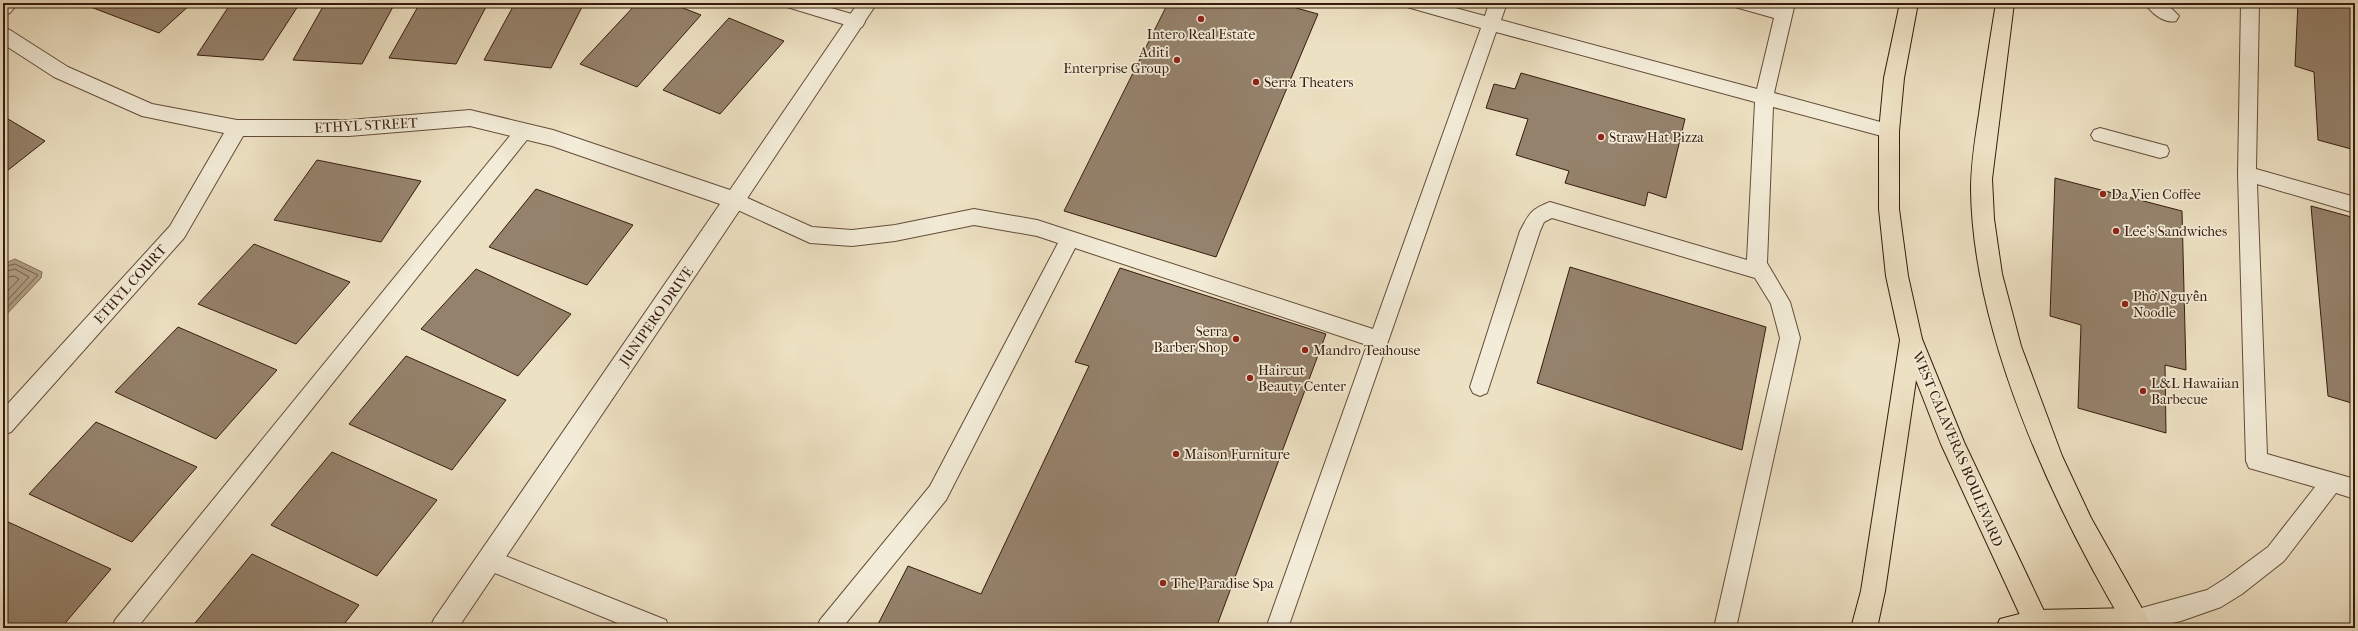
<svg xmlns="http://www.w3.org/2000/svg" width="2358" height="631" font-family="'IM FELL French Canon',serif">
<rect width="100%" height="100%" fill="#ede1c3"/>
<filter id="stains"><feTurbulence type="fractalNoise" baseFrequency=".005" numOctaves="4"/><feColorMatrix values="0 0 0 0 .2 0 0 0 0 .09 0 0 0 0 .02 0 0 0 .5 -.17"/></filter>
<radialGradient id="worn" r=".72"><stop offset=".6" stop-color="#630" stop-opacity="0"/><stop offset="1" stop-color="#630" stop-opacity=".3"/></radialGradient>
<path fill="#af9e85" stroke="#7f6a55" d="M 15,259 L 42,272 L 41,278 L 3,318 L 3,264 Z"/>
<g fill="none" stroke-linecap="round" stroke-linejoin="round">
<g stroke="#725c49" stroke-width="1">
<path d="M 3,267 L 15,264 L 38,275 L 3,312"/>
<path d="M 3,272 L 15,269 L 29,277 L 3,305"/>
<path d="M 3,278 L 14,276 L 19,279 L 3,296"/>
</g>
</g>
<g fill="#95826c" stroke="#361b0d">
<path d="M 91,3 L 192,3 L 159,33 L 88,6 Z"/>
<path d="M 231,3 L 300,3 L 263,60 L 197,55 Z"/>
<path d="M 325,3 L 395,3 L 362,64 L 293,60 Z"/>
<path d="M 420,3 L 488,3 L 456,64 L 389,58 Z"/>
<path d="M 515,3 L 584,3 L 551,68 L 484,60 Z"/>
<path d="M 637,3 L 670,3 L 701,15 L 637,87 L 580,64 Z"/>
<path d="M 1168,3 L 1278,3 L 1318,14 L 1216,257 L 1064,211 Z"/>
<path d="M 2298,3 L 2355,3 L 2355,150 L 2318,140 L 2314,72 L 2295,66 Z"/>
<path d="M 729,18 L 784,41 L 720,114 L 663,90 Z"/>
<path d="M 1521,73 L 1685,119 L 1666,198 L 1648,192 L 1645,206 L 1565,183 L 1569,171 L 1516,155 L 1528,119 L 1486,108 L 1494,84 L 1515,89 Z"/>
<path d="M 3,116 L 45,141 L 3,174 Z"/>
<path d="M 317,160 L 421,181 L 381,242 L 274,220 Z"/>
<path d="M 2055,178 L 2182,211 L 2186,370 L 2165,365 L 2166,433 L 2078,408 L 2081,325 L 2050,316 Z"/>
<path d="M 536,189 L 633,225 L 587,285 L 489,247 Z"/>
<path d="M 2311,206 L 2355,218 L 2355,404 L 2328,396 Z"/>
<path d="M 254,244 L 350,282 L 296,344 L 198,304 Z"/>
<path d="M 1570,267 L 1766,327 L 1742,450 L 1537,383 Z"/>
<path d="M 1120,268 L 1326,334 L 1216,628 L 876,628 L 908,566 L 981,594 L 1089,366 L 1075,362 Z"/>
<path d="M 476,269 L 571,314 L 518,376 L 421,329 Z"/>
<path d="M 178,327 L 277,370 L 216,439 L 115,392 Z"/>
<path d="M 406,356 L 506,400 L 452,470 L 349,424 Z"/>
<path d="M 96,422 L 197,467 L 132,542 L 29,494 Z"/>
<path d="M 332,452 L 437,500 L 377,576 L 271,525 Z"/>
<path d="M 6,521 L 111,569 L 61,628 L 3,628 L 3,524 Z"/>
<path d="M 252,554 L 359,605 L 341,628 L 191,628 Z"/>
</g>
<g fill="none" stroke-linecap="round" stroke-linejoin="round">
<defs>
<g id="service">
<path d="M 784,3 L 814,3 L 862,17 L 865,22 L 862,27 L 856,28 L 787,7 Z"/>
<path d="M 1404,3 L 1437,3 L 1485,16 L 1489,3 L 1507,3 L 1501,20 L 1757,89 L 1774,18 L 1735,7 L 1732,3 L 1765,3 L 1777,6 L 1777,3 L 1795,3 L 1774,93 L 1895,126 L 1898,131 L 1895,136 L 1889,138 L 1773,107 L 1767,263 L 1790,302 L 1800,338 L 1736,628 L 1714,628 L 1780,338 L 1771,304 L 1755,278 L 1552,218 L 1544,222 L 1540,231 L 1487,393 L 1480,396 L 1473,393 L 1470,387 L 1520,231 C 1529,214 1531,209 1550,202 L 1747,260 L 1755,102 L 1496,32 L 1288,628 L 1266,628 L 1367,345 L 1075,248 L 946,500 L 842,628 L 817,628 L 820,620 L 930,486 L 1058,243 L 1037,236 L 974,225 L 895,241 L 852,246 L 810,243 L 729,206 L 727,201 L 729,196 L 736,193 L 743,196 L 812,227 L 852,230 L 895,225 L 974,209 L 1037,220 L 1373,329 L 1481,28 L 1407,7 Z"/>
<path d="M 2145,3 L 2166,3 L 2179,16 L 2176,21 C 2164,24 2151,13 2145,3 Z"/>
<path d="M 2241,3 L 2259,3 L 2256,169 L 2355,197 L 2355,213 L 2257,184 L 2267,454 L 2355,479 L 2355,499 L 2336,493 L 2284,561 L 2242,594 L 2221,607 L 2181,621 L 2149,628 L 2127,628 L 2124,620 L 2127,612 L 2207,590 L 2226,578 L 2268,547 L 2315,487 L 2249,468 L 2246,461 L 2238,174 Z"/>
<path d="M 524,124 L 530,126 L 533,131 L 530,136 L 137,628 L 112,628 L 115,620 L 518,126 Z"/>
<path d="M 2100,128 L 2167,146 L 2169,151 L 2167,156 L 2160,158 L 2094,140 L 2091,135 L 2094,130 Z"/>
<path d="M 488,549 L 666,620 L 669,628 L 630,628 L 480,567 L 477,560 L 480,553 Z"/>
</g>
<g id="minor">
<path d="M 3,3 L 18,3 L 10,13 L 3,15 Z"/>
<path d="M 858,3 L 877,3 L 746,200 L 743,207 L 741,208 L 458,628 L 430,628 L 434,619 L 720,204 L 552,146 L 470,126 L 349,136 L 243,136 L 184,238 L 11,432 L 3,435 L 3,409 L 170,226 L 224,133 L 142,116 L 54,77 L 3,44 L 3,28 L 10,30 L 68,67 L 152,104 L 237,120 L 349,120 L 470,110 L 553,130 L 730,190 Z"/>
</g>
<path id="primary" d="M 2135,608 L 2144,611 L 2148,620 L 2144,628 L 1996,628 L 2000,619 L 2035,610 Z"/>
<g id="trunk">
<path d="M 1900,3 L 1918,3 L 1904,78 L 1899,131 L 1899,209 L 1908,276 L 1922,339 L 1964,442 L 2052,628 L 2026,628 L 1941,444 L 1916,380 L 1885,591 L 1877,628 L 1851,628 L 1861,591 L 1900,340 L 1886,276 L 1879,209 L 1879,131 L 1884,78 Z"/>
<path d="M 1996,3 L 2014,3 L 1992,179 L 1994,219 L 2002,274 L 2021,346 L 2062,456 L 2091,518 L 2153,628 L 2126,628 C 2053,506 1973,334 1971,190 C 1971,164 1975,139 1979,114 C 1984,77 1990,40 1996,3 Z"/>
</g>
</defs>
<use href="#service" stroke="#644c3a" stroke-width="2"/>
<use href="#minor" stroke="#644c3a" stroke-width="2"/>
<use href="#primary" stroke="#361b0d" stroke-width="2"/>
<use href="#trunk" stroke="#361b0d" stroke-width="2"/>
<use href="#service" fill="#f3ecd8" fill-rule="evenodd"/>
<use href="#minor" fill="#f3ecd8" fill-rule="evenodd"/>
<use href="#primary" fill="#ede1c3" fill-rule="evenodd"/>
<use href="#trunk" fill="#ede1c3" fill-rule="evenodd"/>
</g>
<g fill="#8f2418" stroke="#f3ecd8" stroke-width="1.5">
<circle cx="1201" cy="19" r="4"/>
<circle cx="1177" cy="60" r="4"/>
<circle cx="1256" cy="82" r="4"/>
<circle cx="1601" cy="137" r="4"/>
<circle cx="2103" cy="194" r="4"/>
<circle cx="2116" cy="231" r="4"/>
<circle cx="2125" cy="304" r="4"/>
<circle cx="1236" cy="339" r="4"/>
<circle cx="1305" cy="350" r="4"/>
<circle cx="1250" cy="378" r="4"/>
<circle cx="2143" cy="391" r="4"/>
<circle cx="1176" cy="454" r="4"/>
<circle cx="1163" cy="583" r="4"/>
</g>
<g text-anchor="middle" stroke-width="3.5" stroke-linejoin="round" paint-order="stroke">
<g font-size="14" fill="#361b0d" stroke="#f3ecd8" text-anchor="start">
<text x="1201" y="39" text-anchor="middle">Intero Real Estate</text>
<text x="1169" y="57" text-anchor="end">Aditi<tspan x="1169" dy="16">Enterprise Group</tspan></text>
<text x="1264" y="87">Serra Theaters</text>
<text x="1609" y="142">Straw Hat Pizza</text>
<text x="2111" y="199">Da Vien Coffee</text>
<text x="2124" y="236">Lee's Sandwiches</text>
<text x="2133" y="301">Phở Nguyễn<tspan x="2133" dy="16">Noodle</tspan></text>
<text x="1228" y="336" text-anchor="end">Serra<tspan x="1228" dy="16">Barber Shop</tspan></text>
<text x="1313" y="355">Mandro Teahouse</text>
<text x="1258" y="375">Haircut<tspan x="1258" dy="16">Beauty Center</tspan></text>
<text x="2151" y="388">L&amp;L Hawaiian<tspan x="2151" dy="16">Barbecue</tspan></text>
<text x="1184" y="459">Maison Furniture</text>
<text x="1171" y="588">The Paradise Spa</text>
</g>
<g font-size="14" fill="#361b0d" stroke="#f3ecd8">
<text transform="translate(366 125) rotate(-3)" y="5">ETHYL STREET</text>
<text transform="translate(130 284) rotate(-48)" y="5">ETHYL COURT</text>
<text transform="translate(656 316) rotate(-55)" y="5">JUNIPERO DRIVE</text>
<text transform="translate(1958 449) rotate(67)" y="5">WEST CALAVERAS BOULEVARD</text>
</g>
</g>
<rect width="2358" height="631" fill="none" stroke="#ede1c3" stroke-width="16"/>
<rect x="4" y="4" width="2350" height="623" fill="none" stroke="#361b0d" stroke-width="2"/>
<rect x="8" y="8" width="2342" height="615" fill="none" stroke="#361b0d"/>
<rect width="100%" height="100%" filter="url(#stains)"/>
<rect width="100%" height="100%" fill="url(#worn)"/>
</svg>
